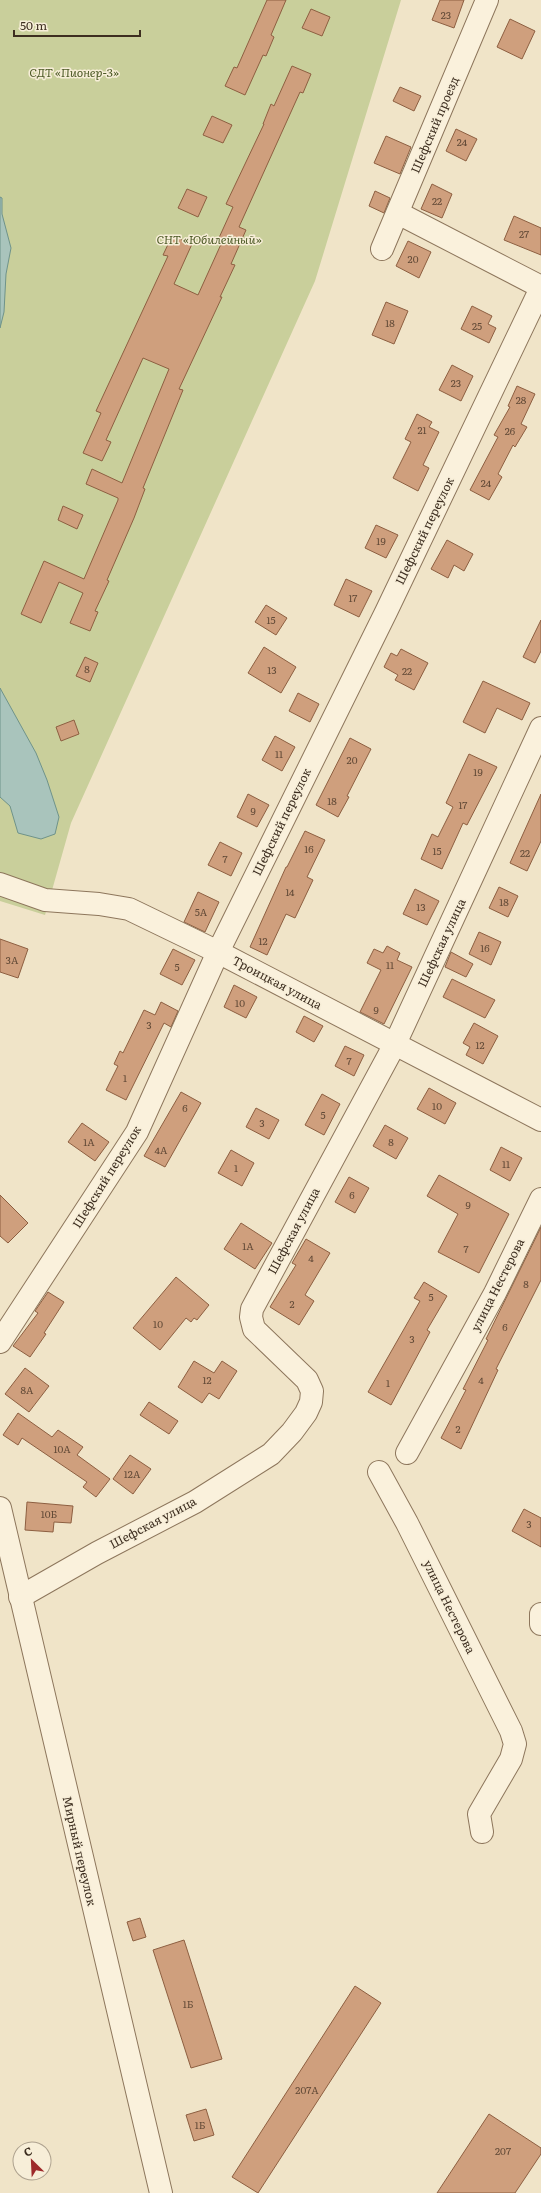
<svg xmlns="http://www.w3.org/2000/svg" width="541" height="2193" font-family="Literata,serif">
<rect width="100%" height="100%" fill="#f0e4c8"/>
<path fill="#c9cf9b" d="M 0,0 L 401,0 L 315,281 L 71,823 L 45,915 L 0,901 Z"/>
<g fill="#a9c4bc" stroke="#6f938a">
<path d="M 0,197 L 2,198 L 2,214 L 11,248 L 6,274 L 4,312 L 0,328 Z"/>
<path d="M 0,688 L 36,753 L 47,780 L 59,817 L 55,834 L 41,839 L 18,833 L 10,806 L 0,797 Z"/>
</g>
<g fill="#cf9f7d" stroke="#8d5f41">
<path d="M 267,0 L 286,0 L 271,35 L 274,37 L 266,56 L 263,55 L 245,95 L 225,86 L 234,67 L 237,68 Z"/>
<path d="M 440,0 L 464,0 L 454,28 L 432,20 Z"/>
<path d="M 311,9 L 330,17 L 322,36 L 302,28 Z"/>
<path d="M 510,19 L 535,31 L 522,59 L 497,47 Z"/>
<path d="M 292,66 L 311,74 L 303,93 L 300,92 L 239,227 L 246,230 L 231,264 L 235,265 L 220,297 L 222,297 L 179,389 L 183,390 L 143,488 L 145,489 L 134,518 L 107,580 L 109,581 L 95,611 L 98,612 L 90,631 L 70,623 L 83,593 L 59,582 L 41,623 L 21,614 L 44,561 L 84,579 L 118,500 L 118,498 L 86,484 L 92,469 L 122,483 L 169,369 L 143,358 L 106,440 L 111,442 L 102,461 L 83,453 L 101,413 L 96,411 L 168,256 L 163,255 L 172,236 L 192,244 L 174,284 L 198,295 L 222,242 L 218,240 L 233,207 L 226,204 L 264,124 L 263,124 L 271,104 L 274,106 Z"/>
<path d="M 400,87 L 421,96 L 414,111 L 393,101 Z"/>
<path d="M 212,116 L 232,125 L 223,143 L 203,135 Z"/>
<path d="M 456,129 L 477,139 L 466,161 L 446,151 Z"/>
<path d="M 386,136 L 411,147 L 400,174 L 374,163 Z"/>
<path d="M 432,184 L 452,194 L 442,218 L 421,209 Z"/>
<path d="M 187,189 L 207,197 L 198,217 L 178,208 Z"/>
<path d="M 375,191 L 390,198 L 384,213 L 369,206 Z"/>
<path d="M 514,216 L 541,228 L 541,255 L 504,240 Z"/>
<path d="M 408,241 L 431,252 L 419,278 L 396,266 Z"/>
<path d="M 386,302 L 408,311 L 394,344 L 372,335 Z"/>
<path d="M 472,306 L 492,316 L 488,324 L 496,328 L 489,343 L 461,329 Z"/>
<path d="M 452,365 L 473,376 L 461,401 L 439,390 Z"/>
<path d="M 517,386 L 535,394 L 521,424 L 527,427 L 515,447 L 513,445 L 498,474 L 502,477 L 489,500 L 470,490 L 498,437 L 494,435 L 510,407 L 508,406 Z"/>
<path d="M 417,414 L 432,422 L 429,427 L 439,432 L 423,465 L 429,468 L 418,491 L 393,478 L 411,442 L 405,439 Z"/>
<path d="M 63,506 L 83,515 L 77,529 L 58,520 Z"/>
<path d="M 376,525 L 398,535 L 386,558 L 365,548 Z"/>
<path d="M 447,540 L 473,554 L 464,571 L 454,565 L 448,578 L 431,569 Z"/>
<path d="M 346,579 L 372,591 L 359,617 L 334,605 Z"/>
<path d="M 266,605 L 287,618 L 276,635 L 255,622 Z"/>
<path d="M 541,620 L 541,651 L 535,663 L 523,657 Z"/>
<path d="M 264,647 L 296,667 L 281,693 L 248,673 Z"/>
<path d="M 401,649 L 428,663 L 414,690 L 395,680 L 398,675 L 384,667 L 391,653 L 397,656 Z"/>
<path d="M 85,657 L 98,663 L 90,682 L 76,676 Z"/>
<path d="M 483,681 L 530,703 L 522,720 L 497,708 L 485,733 L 463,722 Z"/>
<path d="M 298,693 L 319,704 L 310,722 L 289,711 Z"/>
<path d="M 74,720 L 79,734 L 61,741 L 56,727 Z"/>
<path d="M 275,736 L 295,747 L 282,771 L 262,760 Z"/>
<path d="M 350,738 L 371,749 L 347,796 L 349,797 L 338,817 L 316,805 Z"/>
<path d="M 469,754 L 497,767 L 467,825 L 463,823 L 442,869 L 421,859 L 432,834 L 438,837 L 453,807 L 446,803 Z"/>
<path d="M 248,794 L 269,805 L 257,827 L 237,817 Z"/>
<path d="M 541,794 L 541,841 L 527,871 L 510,863 Z"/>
<path d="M 305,831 L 325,840 L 307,877 L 313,880 L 295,918 L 286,914 L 267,955 L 250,947 L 286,867 L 287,867 Z"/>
<path d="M 220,842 L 242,853 L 231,876 L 208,865 Z"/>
<path d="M 499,887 L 518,896 L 508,917 L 489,908 Z"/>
<path d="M 415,889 L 439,901 L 427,925 L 403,914 Z"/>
<path d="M 198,892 L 219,902 L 205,932 L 184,922 Z"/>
<path d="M 479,932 L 501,942 L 491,965 L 469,954 Z"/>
<path d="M 0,939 L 28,949 L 18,978 L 0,972 Z"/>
<path d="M 387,946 L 400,953 L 397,960 L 412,967 L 384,1024 L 360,1012 L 381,970 L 367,963 L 374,949 L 383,953 Z"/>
<path d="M 173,949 L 195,960 L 182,985 L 160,974 Z"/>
<path d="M 451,952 L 473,964 L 466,977 L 445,967 Z"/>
<path d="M 452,979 L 495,1000 L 485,1018 L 443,997 Z"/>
<path d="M 234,985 L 257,997 L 246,1018 L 224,1007 Z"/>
<path d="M 161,1002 L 178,1011 L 171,1027 L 164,1023 L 126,1100 L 106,1090 L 118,1066 L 114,1064 L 120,1051 L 123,1053 L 144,1010 L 155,1015 Z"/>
<path d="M 304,1016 L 323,1026 L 314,1042 L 296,1032 Z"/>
<path d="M 474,1023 L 498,1036 L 483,1064 L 466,1055 L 470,1047 L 463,1043 Z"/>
<path d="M 345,1046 L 364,1055 L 354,1076 L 335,1066 Z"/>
<path d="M 429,1088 L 456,1103 L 445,1124 L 417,1109 Z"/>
<path d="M 181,1092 L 201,1103 L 165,1167 L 144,1156 Z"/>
<path d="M 322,1094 L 340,1104 L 324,1135 L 305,1125 Z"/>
<path d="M 256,1108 L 279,1120 L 269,1139 L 246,1127 Z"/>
<path d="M 82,1123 L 109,1142 L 95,1161 L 68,1142 Z"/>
<path d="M 385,1125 L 408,1138 L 396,1159 L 373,1146 Z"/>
<path d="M 501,1147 L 522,1158 L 510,1181 L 490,1170 Z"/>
<path d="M 231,1150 L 254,1163 L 242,1186 L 218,1173 Z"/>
<path d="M 439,1175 L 509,1214 L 479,1273 L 438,1252 L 458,1214 L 427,1196 Z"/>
<path d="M 349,1177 L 369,1188 L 355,1213 L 335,1202 Z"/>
<path d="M 0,1195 L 28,1223 L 8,1243 L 0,1236 Z"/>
<path d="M 241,1223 L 272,1243 L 255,1269 L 224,1249 Z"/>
<path d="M 541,1227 L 541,1280 L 496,1369 L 498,1370 L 461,1449 L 441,1438 L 466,1390 L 463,1389 L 488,1340 L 486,1339 Z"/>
<path d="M 306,1239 L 330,1253 L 305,1295 L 314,1301 L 299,1325 L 270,1307 L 296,1265 L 292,1263 Z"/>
<path d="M 176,1277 L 209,1305 L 197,1320 L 194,1318 L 191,1322 L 186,1318 L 160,1350 L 133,1328 Z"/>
<path d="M 424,1282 L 447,1296 L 427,1330 L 430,1332 L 391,1405 L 368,1392 L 420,1301 L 414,1298 Z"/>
<path d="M 48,1292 L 64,1302 L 44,1333 L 46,1334 L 30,1357 L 13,1346 L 38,1313 L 35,1311 Z"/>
<path d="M 194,1361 L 214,1373 L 222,1361 L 237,1371 L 219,1399 L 209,1393 L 202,1403 L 178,1387 Z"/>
<path d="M 25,1368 L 49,1386 L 29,1412 L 5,1394 Z"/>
<path d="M 149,1402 L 178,1421 L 169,1434 L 140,1415 Z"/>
<path d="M 18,1413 L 52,1437 L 58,1430 L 83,1447 L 77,1455 L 110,1479 L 96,1497 L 83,1487 L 87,1482 L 22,1438 L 18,1445 L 3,1435 Z"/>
<path d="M 130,1455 L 151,1469 L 133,1494 L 113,1479 Z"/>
<path d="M 27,1502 L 73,1506 L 71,1523 L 54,1522 L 53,1532 L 25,1530 Z"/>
<path d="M 524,1509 L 541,1518 L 541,1547 L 512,1531 Z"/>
<path d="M 140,1918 L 146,1937 L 133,1941 L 127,1922 Z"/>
<path d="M 184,1940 L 222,2059 L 191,2068 L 153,1950 Z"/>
<path d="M 355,1986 L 381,2003 L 258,2193 L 232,2177 Z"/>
<path d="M 206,2109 L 214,2135 L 194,2141 L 186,2115 Z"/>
<path d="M 489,2114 L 541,2148 L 541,2154 L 515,2193 L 437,2193 Z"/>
</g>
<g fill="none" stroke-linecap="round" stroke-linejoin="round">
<defs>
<g id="minor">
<path d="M 398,213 L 541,287"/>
<path d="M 382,249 L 487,0"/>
<path d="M 0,884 L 45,900 L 99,904 L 129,909 L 218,952 L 541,1120"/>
<path d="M 0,1342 L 137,1132 L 218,952 L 386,612 L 541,288"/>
<path d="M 407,1453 L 495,1293 L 541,1199"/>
<path d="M 379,1472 L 407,1523 L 511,1731 L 515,1744 L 511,1759 L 479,1814 L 482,1832"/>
<path d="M 0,1508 L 161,2193"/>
<path d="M 20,1597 L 97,1553 L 195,1502 L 271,1454 L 292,1432 L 306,1413 L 311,1402 L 312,1391 L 307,1380 L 254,1329 L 251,1317 L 252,1309 L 395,1044 L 541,728"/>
<path d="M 541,1614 L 541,1624"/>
</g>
</defs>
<use href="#minor" stroke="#8d765c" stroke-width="24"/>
<use href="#minor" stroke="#faf1dc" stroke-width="22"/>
</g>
<g text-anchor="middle" stroke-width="3" stroke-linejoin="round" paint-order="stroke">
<g font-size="10" fill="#624a37">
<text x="446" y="19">23</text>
<text x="462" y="146">24</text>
<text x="437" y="205">22</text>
<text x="524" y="238">27</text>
<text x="413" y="263">20</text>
<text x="390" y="327">18</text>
<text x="477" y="330">25</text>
<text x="456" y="387">23</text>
<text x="521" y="404">28</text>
<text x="422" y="434">21</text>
<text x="510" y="435">26</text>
<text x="486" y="487">24</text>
<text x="381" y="545">19</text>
<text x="353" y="602">17</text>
<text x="271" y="624">15</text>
<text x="87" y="673">8</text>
<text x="272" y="674">13</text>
<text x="407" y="675">22</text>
<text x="279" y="758">11</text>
<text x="352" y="764">20</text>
<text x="478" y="776">19</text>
<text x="332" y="805">18</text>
<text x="463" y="809">17</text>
<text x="253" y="815">9</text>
<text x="309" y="853">16</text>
<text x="437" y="855">15</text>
<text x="525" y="857">22</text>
<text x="225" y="863">7</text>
<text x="290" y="896">14</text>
<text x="504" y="906">18</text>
<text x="421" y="911">13</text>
<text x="201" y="916">5А</text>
<text x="263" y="945">12</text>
<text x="485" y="952">16</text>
<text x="12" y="964">3А</text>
<text x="390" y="969">11</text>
<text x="177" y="971">5</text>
<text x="240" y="1007">10</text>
<text x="376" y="1014">9</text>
<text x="149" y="1029">3</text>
<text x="480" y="1049">12</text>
<text x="349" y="1065">7</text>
<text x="125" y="1082">1</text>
<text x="437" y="1110">10</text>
<text x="185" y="1112">6</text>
<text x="323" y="1119">5</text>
<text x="262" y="1127">3</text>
<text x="89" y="1146">1А</text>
<text x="391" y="1146">8</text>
<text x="161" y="1154">4А</text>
<text x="506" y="1168">11</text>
<text x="236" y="1172">1</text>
<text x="352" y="1199">6</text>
<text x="468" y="1209">9</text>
<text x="248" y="1250">1А</text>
<text x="466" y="1253">7</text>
<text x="311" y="1262">4</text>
<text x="526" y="1288">8</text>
<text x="431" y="1301">5</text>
<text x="292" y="1308">2</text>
<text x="158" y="1328">10</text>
<text x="505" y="1331">6</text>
<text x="412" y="1343">3</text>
<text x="207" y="1384">12</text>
<text x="481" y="1384">4</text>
<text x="388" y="1387">1</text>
<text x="27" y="1394">8А</text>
<text x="458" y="1433">2</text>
<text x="62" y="1453">10А</text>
<text x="132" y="1478">12А</text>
<text x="49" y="1518">10Б</text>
<text x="529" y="1528">3</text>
<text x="188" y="2008">1Б</text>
<text x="307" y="2094">207А</text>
<text x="200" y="2129">1Б</text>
<text x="503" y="2155">207</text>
</g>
<g font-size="12" font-style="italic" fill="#4d5a26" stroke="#f7eed8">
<text x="74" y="77">СДТ «Пионер-3»</text>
<text x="209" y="244">СНТ «Юбилейный»</text>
</g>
<g font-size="12" fill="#3d2e20" stroke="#f7eed8">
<text transform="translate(435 125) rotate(-67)" y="4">Шефский проезд</text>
<text transform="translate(425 531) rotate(-64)" y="4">Шефский переулок</text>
<text transform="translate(282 822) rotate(-64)" y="4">Шефский переулок</text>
<text transform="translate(442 943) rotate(-65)" y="4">Шефская улица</text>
<text transform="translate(277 983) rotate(28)" y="4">Троицкая улица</text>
<text transform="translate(107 1177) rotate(-58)" y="4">Шефский переулок</text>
<text transform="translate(294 1231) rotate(-62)" y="4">Шефская улица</text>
<text transform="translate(498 1285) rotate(-63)" y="4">улица Нестерова</text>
<text transform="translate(153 1523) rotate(-28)" y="4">Шефская улица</text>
<text transform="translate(449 1607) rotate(64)" y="4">улица Нестерова</text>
<text transform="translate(79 1851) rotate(77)" y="4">Мирный переулок</text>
</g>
</g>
<g transform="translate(32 2161) rotate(336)"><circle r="19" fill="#f7eed8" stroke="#ada18e"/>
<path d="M0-3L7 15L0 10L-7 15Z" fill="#9e2a2b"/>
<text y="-6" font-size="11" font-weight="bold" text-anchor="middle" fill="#3d2e20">С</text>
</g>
<path d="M14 30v6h126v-6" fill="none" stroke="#3d2e20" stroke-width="2"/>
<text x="20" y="30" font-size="12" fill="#3d2e20" stroke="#f7eed8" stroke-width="3" paint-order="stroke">50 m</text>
</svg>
